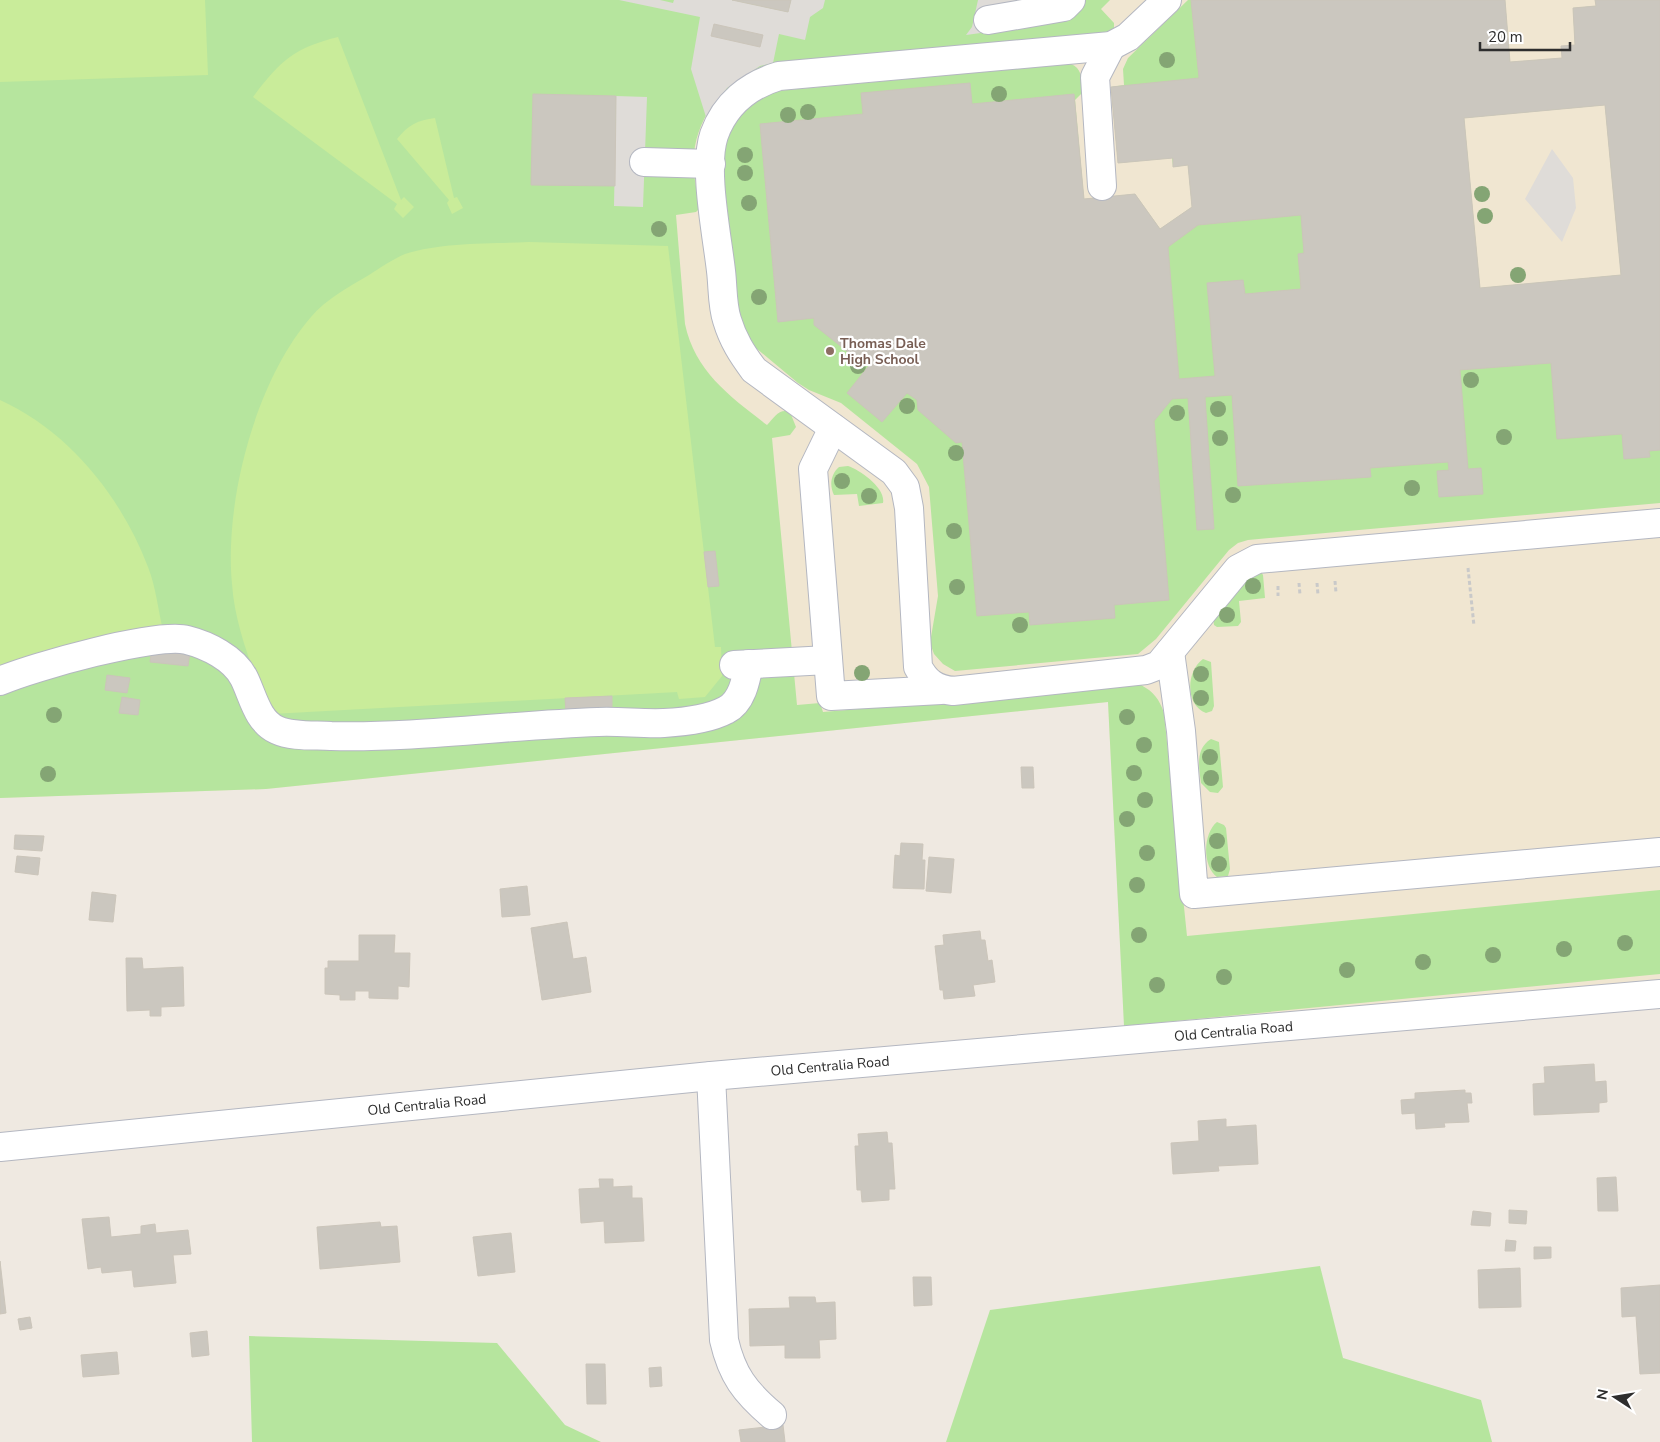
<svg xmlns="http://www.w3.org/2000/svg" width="1660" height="1442" font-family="'Nunito Sans',sans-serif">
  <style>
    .education { fill: #f0e6d1 }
    .green { fill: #b6e59e; fill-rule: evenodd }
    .pitch { fill: #c9ec9a }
    .plaza { fill: #dfdcd8 }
    .building { fill: #cbc7bf; stroke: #cbc5ba; fill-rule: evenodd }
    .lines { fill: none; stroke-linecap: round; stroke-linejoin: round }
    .minor-casing { stroke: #b4b7c1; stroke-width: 30 }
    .path { stroke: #c9c9c9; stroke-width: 3; stroke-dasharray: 4 2.5; stroke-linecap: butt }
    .minor { stroke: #fff; stroke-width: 28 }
    .tree { fill: #84a574 }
    .education-dot { fill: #8d6e63; stroke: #fff; stroke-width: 2 }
    .labels { text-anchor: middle; stroke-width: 4.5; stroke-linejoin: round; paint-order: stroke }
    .education-label { font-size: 14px; font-weight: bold; fill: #785e54; stroke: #fff; text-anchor: start }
    .street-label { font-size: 14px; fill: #2e2e2e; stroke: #fff }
  </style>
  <rect width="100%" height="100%" fill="#efe9e1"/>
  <path class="education" d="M0,0H1660V993L1125,1039L1108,702L266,789L0,798Z"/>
  <path class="green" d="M0,0H1110L1101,9L1114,23V28L1108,34L773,63C732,74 698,111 694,154C692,172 697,191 700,208L696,212L676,215L685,324C695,372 731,397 767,425C774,418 779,408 790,412L796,427L790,435L772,438L797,705L820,703L823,712L1141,685C1154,692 1159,699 1164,713L1187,936L1660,890V974L1124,1026L1108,702L266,789L0,798Z
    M1188,0H1505L1510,62L1562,58L1575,45L1573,8L1596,6L1595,0H1660V503L1248,540L1238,543L1229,550L1156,639L1138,654L955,671L943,664L934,654L930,643L938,596L929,487L917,464L841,403L809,390L798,383L750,343L739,320C735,288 732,256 729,224C723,167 711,118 776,91L1071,64C1083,69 1082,81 1082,93L1075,100L1084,199L1135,194L1160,229L1192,207L1188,165L1173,167L1172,158L1118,163L1111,87L1124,85L1123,69L1128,58ZM1605,105L1621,275L1480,288L1464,118Z
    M848,466C860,470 886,488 883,503L859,506L857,494L834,495C829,485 831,474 839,467Z
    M1261,572L1263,575L1265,598L1239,601L1241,622L1238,626L1217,627L1214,625L1213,617L1248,573Z
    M1203,659L1211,662L1214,706L1212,711L1206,713C1185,705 1186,671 1203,659Z
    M1211,739L1219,742L1223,787L1218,793L1210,792L1201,783C1199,767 1195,749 1211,739Z
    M1217,822L1224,825L1226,828L1230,869L1228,876L1217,877C1202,866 1203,833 1217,822Z
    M1320,1266L1343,1358L1481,1400L1492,1442H946L990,1310Z
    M249,1336L497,1343L565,1425L601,1442H252Z"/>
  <path class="pitch" d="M0,0H205L208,75L0,82Z
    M338,37L401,200L404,197L414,207L403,218L394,209L397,204L253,97C280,61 294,48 338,37Z
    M435,118L454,198L457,197L463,208L452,214L447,203L449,200L397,139C408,125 418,120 435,118Z
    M529,242L668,246L715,647H721L722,676L705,697L679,699L677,692L271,714C254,673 235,628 232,584C224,501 256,380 311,317C326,299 349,287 369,275C380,268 393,259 405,254C442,242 491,244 529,242Z
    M0,400C69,431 122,498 148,567C156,587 158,610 163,630L0,669Z"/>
  <path class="plaza" d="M619,0H660L673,3L674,0H732L788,12L791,0H825L823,8L810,17L805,40L779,34L773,63L760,66L727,88L706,117L691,69L700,17Z
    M978,0H1032L988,32L966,35L972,27Z
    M616,96L647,97L643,207L614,206Z
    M1552,149L1573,178L1576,208L1562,242L1525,199Z"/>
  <path class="building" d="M732,0H791L788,12Z
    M1191,0H1505L1510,62L1562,58L1561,46L1575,45L1573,8L1596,6L1595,0H1660V450L1649,451L1650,457L1624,459L1622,434L1557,439L1551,363L1460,370L1468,469L1481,468L1483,494L1439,497L1437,471L1449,470L1448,462L1370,468L1371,477L1238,486L1232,395L1205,397L1214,529L1197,530L1188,398L1172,399L1154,421L1169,600L1114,605L1115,618L1030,625L1029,612L977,616L962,442L956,443L918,410L917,400L907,393L882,422L847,393L871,363L862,355L853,356L814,325V318L778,322L760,124L863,114L861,93L970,83L972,104L1074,94L1084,199L1135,194L1160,229L1192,207L1188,165L1173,167V158L1118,163L1111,87L1199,78ZM1605,105L1621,275L1480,288L1464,118ZM1301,215L1304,253L1298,254L1301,289L1245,294L1243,280L1207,283L1215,376L1179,379L1168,247L1198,225Z
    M714,24L763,35L760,47L711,36Z
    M533,94L616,96L615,186L531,185Z
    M715,551L719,586L708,587L704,552Z
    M152,648L190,652L188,666L150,662Z
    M107,675L130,678L127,693L105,690Z
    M612,696V711L566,713L565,698Z
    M122,697L140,700L138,715L119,713Z
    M1021,767H1033L1034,788H1022Z
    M15,835L44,836L42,851L14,849Z
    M901,843L923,844L922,860H925L924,889L893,888L895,855L900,856Z
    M17,856L40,858L38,875L15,872Z
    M929,857L954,859L951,893L926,891Z
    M527,886L530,915L502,917L500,889Z
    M92,892L116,895L113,922L89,920Z
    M567,922L573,959L586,957L591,992L542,1000L531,928Z
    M980,931L981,940H985L988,961L992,960L995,982L973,985L975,996L944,999L943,990H940L935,946L944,945L943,935Z
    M359,935H395L394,953H410L409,987L398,986V999L369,998V991H355V1000H340V995L325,994V968H328V961H359Z
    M126,958H142L143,969L183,967L184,1006L161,1007V1016H150V1010L127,1011Z
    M1594,1064L1595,1082L1606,1081L1607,1102L1599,1103V1112L1534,1115L1533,1084L1545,1083L1544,1067Z
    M1465,1090V1093H1471L1472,1103H1467L1469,1122L1444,1123L1445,1127L1416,1129L1415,1113L1402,1114L1401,1100L1415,1099V1093Z
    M1226,1119V1127L1256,1125L1258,1164L1218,1166L1219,1171L1173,1174L1171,1143L1199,1141L1198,1121Z
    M887,1132L888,1143H892L895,1189H889V1200L862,1202L861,1190H857L855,1146H859L858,1134Z
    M1616,1177L1618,1211H1598L1597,1178Z
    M599,1179H613V1187L632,1186V1198H642L644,1241L605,1243L604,1221L581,1223L579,1189L600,1188Z
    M1509,1210L1527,1211L1526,1224L1509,1223Z
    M1473,1211L1491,1213L1490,1226L1471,1225Z
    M109,1217L111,1237L141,1234V1226L155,1224L156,1233L188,1230L191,1254L173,1255L176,1283L134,1287L132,1270L102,1273L101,1267L88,1269L82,1219Z
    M380,1222L381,1227L397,1226L400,1262L320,1269L317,1227Z
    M511,1233L515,1272L478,1276L473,1237Z
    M1506,1240L1516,1241L1515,1251H1505Z
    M1534,1247H1551V1258L1534,1259Z
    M0,1261L6,1313L0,1314Z
    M1520,1268L1521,1307L1479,1308L1478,1270Z
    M913,1277H931L932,1305L914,1306Z
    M1660,1285V1373L1640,1374L1636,1316L1622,1317L1621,1288Z
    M789,1297H815L816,1303L835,1302L836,1339L819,1340L820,1358H785V1345L750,1346L749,1309L790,1308Z
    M30,1317L32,1328L20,1330L18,1319Z
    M207,1331L209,1355L192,1357L190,1333Z
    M117,1352L119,1374L83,1377L81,1355Z
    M586,1364H605L606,1404H587Z
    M661,1367L662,1386L650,1387L649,1368Z
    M783,1425L785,1442H741L739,1430Z"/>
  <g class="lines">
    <defs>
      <g id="minor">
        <path d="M1167,0L1128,37L1111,46L779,76C749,85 725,104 714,135C703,168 717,235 721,271C723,287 722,305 727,320C733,340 742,354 754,370L894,472L905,487L909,508L918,667C926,682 935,689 953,691L1146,670L1159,665L1238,569L1257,559L1660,523"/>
        <path d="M988,20L1064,7L1071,0"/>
        <path d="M644,162L711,164"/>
        <path d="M1102,186L1095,77L1111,46"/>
        <path d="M833,428L813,469L831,696L941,690"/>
        <path d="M1170,652L1181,731L1194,894L1660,852"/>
        <path d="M734,665L828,660"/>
        <path d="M0,681C32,667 157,632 187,640C207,645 234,658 244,678C253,696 257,721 277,730C292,737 314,735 331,736C419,738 509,725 598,722C620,721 642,724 664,723C683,722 709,719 726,710C742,702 746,680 749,664"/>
        <path d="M711,1076L724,1340C732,1375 745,1392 772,1415"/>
        <path id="s1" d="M0,1147L711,1076L1660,994"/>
      </g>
    </defs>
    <use href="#minor" class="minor-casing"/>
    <path class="path" d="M1468,568L1474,626
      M1335,581L1336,593
      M1299,583L1300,595
      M1317,583L1318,595
      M1278,586V596"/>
    <use href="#minor" class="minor"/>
  </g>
  <g class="tree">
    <circle cx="1167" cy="60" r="8"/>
    <circle cx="999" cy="94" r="8"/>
    <circle cx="808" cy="112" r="8"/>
    <circle cx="788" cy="115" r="8"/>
    <circle cx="745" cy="155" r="8"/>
    <circle cx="745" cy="173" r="8"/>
    <circle cx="1482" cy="194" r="8"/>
    <circle cx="749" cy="203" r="8"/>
    <circle cx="1485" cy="216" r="8"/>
    <circle cx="659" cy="229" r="8"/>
    <circle cx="1518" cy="275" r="8"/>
    <circle cx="759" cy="297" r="8"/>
    <circle cx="858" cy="366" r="8"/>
    <circle cx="1471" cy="380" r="8"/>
    <circle cx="907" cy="406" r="8"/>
    <circle cx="1218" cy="409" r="8"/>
    <circle cx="1177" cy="413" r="8"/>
    <circle cx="1504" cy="437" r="8"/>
    <circle cx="1220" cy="438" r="8"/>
    <circle cx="956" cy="453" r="8"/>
    <circle cx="842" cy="481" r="8"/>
    <circle cx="1412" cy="488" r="8"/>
    <circle cx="1233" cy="495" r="8"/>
    <circle cx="869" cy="496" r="8"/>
    <circle cx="954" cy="531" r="8"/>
    <circle cx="1253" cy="586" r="8"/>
    <circle cx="957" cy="587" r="8"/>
    <circle cx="1227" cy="615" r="8"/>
    <circle cx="1020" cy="625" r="8"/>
    <circle cx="862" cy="673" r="8"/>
    <circle cx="1201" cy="674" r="8"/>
    <circle cx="1201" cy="698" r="8"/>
    <circle cx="54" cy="715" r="8"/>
    <circle cx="1127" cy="717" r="8"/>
    <circle cx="1144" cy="745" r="8"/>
    <circle cx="1210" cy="757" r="8"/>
    <circle cx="1134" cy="773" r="8"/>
    <circle cx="48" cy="774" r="8"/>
    <circle cx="1211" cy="778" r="8"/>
    <circle cx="1145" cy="800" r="8"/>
    <circle cx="1127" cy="819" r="8"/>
    <circle cx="1217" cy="841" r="8"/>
    <circle cx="1147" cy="853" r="8"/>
    <circle cx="1219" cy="864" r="8"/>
    <circle cx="1137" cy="885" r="8"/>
    <circle cx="1139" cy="935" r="8"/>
    <circle cx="1625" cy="943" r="8"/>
    <circle cx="1564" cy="949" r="8"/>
    <circle cx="1493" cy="955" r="8"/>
    <circle cx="1423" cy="962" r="8"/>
    <circle cx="1347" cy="970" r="8"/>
    <circle cx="1224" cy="977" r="8"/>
    <circle cx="1157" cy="985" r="8"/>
  </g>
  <circle class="education-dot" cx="830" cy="351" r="5"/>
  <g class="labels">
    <g class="education-label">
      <text x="840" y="348">Thomas Dale<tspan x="840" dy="16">High School</tspan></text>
    </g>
    <g class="street-label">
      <text dy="5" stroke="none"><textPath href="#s1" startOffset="1239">Old Centralia Road</textPath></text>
      <text dy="5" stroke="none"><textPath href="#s1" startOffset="834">Old Centralia Road</textPath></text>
      <text dy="5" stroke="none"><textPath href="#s1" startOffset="429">Old Centralia Road</textPath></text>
    </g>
  </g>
  <g transform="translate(1615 1397) rotate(282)" stroke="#ffffff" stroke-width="4" paint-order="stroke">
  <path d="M0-4L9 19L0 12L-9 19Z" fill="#2e2e2e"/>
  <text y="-8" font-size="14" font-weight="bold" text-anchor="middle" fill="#2e2e2e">N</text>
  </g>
  <path d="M1480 42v8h90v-8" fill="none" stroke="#2e2e2e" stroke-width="2.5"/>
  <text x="1488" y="42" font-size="15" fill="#2e2e2e" stroke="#ffffff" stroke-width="4" paint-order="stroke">20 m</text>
</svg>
